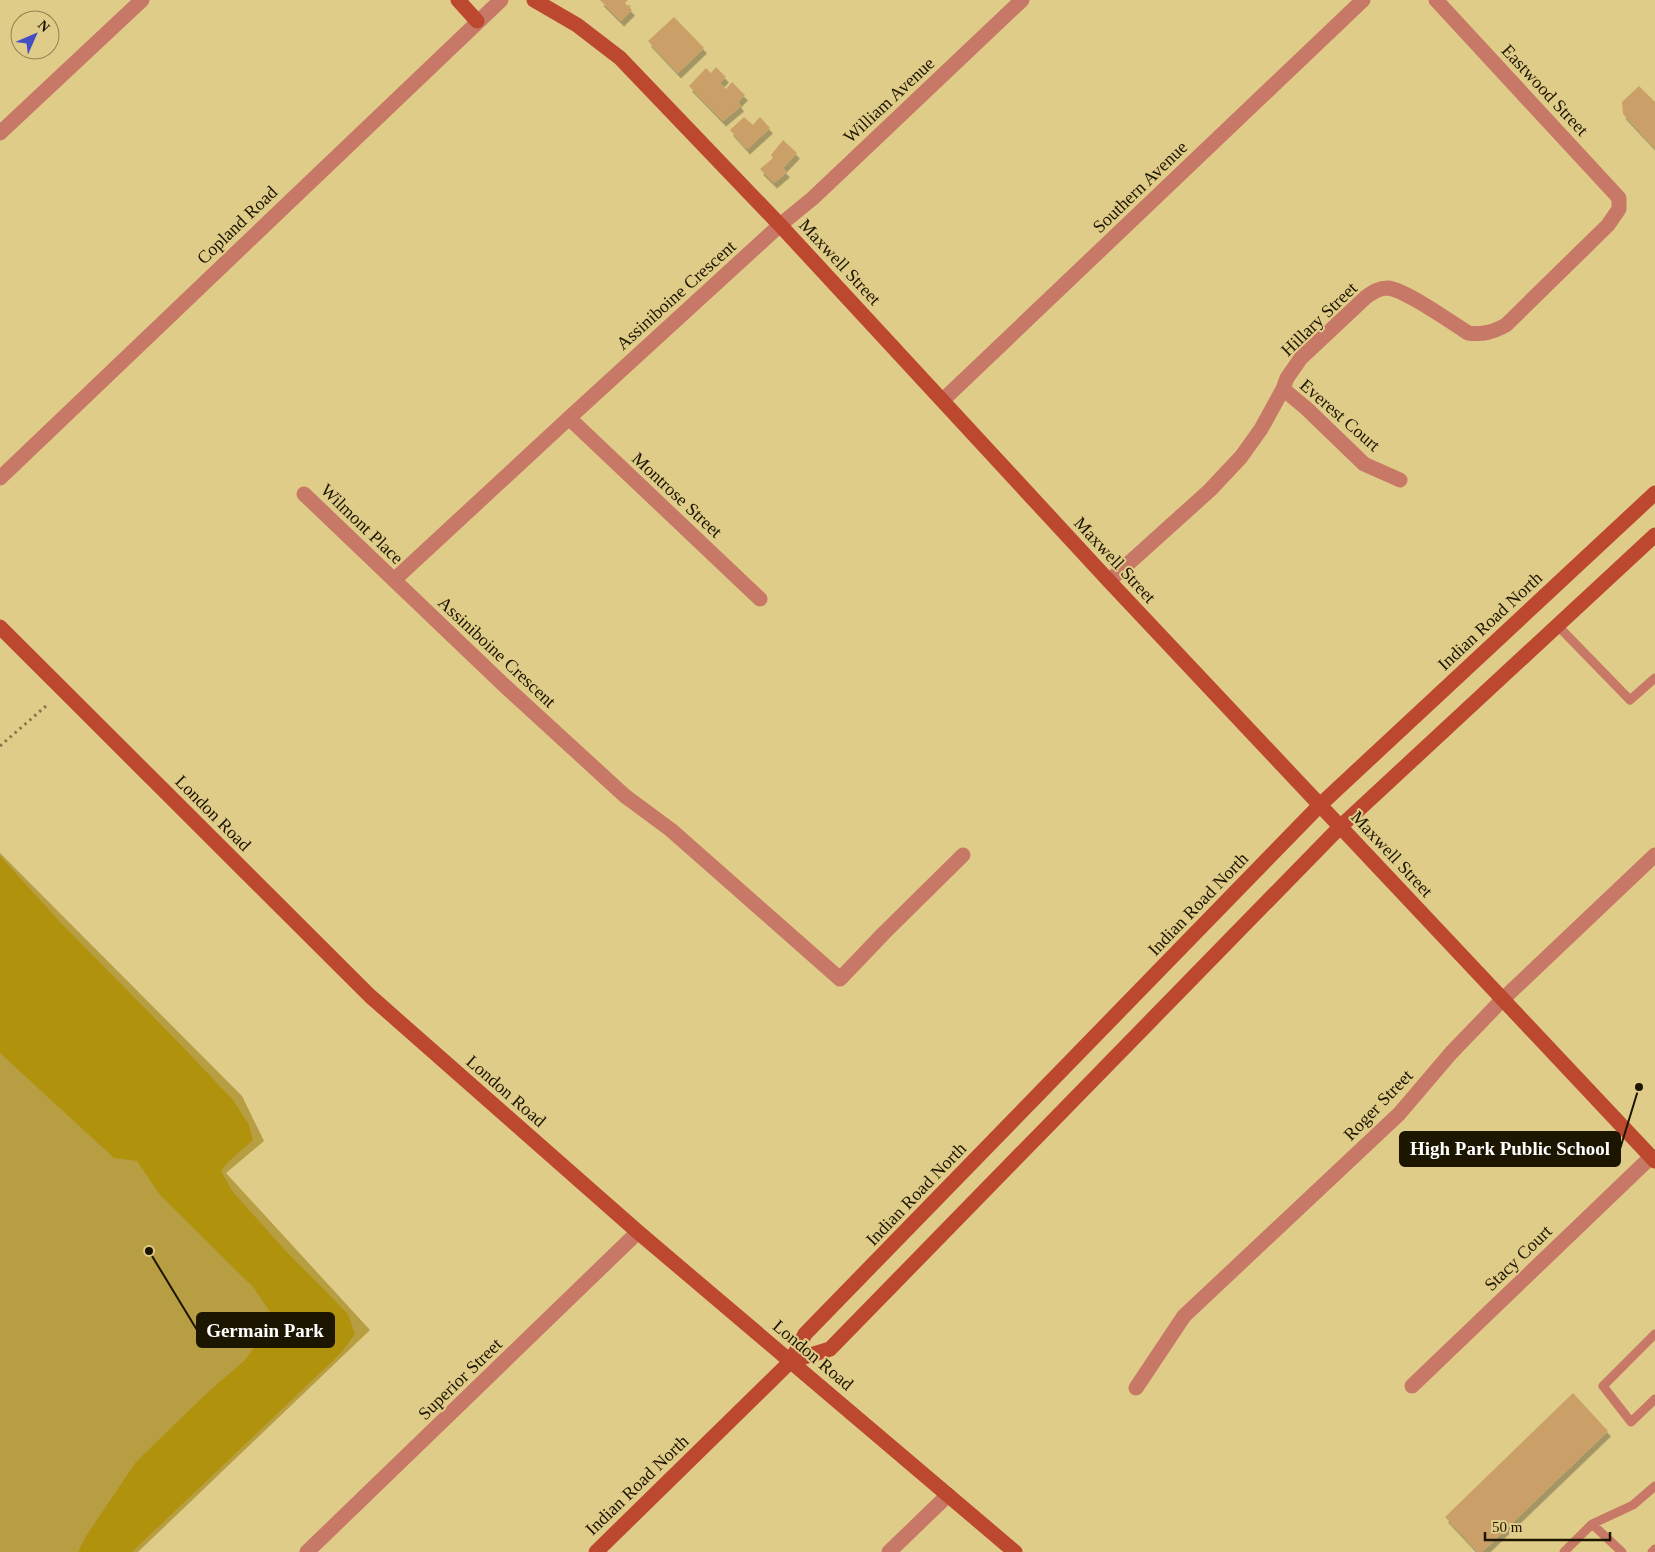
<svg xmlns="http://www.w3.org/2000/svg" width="1655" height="1552" font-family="'Times New Roman',serif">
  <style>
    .green { fill: #b79e42 }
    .forest { fill: #b1920d }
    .building { fill: #caa068; filter: url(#shadow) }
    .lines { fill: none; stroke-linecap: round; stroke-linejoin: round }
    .path { stroke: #857749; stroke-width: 3; stroke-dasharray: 2.5 4; stroke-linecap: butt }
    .lane { stroke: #c77867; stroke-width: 9 }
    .street { stroke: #c77867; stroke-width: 15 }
    .secondary { stroke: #bc4830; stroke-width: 15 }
    .labels { text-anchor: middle; stroke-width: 4; stroke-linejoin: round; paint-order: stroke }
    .street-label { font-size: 18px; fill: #1c1500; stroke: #e0cc89 }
    .leader { fill: none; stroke: #1c1500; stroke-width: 2 }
    .callout-dot { fill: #1c1500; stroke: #e0cc89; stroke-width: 2 }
    .callout { fill: #1c1500; stroke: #1c1500; stroke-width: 2 }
    .callout-label { font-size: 19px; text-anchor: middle; font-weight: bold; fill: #fff }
  </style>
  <defs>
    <filter id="shadow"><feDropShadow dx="3" dy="5.5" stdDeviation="0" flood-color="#0004"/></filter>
  </defs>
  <rect width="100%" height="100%" fill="#e0cc89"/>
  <path class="green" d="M0,853L242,1096L264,1141L226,1173L370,1330L138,1552H0Z"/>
  <path class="forest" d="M0,856L61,923L182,1046L233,1100L249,1125L253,1140L227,1163L221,1171L233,1192L283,1248L348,1314L355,1334L341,1353L132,1552H78L86,1536L136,1462L206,1394L245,1360L261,1337L271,1313L253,1287L160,1195L137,1161L114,1158L0,1053Z"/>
  <path class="building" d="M600,0H628L625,3L632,10L621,21Z
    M674,17L704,48L678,73L648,41Z
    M716,67L726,77L720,83L726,89L732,82L745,95L738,102L741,106L723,121L689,86L706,68L711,73Z
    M1639,86L1655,102V148L1623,114L1622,102Z
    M744,117L753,125L760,117L770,128L747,149L730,130Z
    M783,140L797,153L783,168L787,172L774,183L760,169L773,158L771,155Z
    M1573,1393L1608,1431L1482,1552H1478L1445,1517Z"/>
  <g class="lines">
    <path class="path" d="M0,746L46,706"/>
    <path class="lane" d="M1557,625L1630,700L1655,678
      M1655,1334L1603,1386L1631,1422L1655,1399
      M1592,1524L1622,1552
      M1564,1552L1592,1524L1633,1505L1655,1486
      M1652,1552L1655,1549"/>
    <path class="street" d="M0,133L142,0
      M1283,389L1306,408L1364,464L1400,480
      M943,400L1363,0
      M569,418L760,599
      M0,478L501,0
      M304,494L506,687L625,796L671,830L840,979L884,933L963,855
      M394,580L569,418L780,225L813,198L1022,0
      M1109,581L1210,490L1241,457L1261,429L1283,389L1287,378L1301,358L1366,297C1373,292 1379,288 1388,288C1406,290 1451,322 1468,333C1483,335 1493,332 1506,325L1608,225L1619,209V198L1436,0
      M1412,1386L1651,1157
      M1136,1388L1184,1316L1399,1114L1451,1053L1503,999L1655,855
      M307,1552L638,1232
      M889,1552L948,1495"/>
    <path class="secondary" d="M458,0L477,21
      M534,0L577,25L620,58L780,225L1109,581L1655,1161
      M0,627L370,996L638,1232L1015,1552
      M791,1361L830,1349L1340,827L1655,535
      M596,1552L791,1361L805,1334L1320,805L1655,493"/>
  </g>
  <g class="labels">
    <g class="street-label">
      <text transform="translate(1545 90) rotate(47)" y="6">Eastwood Street</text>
      <text transform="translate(889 100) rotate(-43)" y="6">William Avenue</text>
      <text transform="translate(1140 187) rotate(-44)" y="6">Southern Avenue</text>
      <text transform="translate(237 225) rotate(-44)" y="6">Copland Road</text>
      <text transform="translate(840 262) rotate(47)" y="6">Maxwell Street</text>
      <text transform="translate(676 295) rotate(-42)" y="6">Assiniboine Crescent</text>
      <text transform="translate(1319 319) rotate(-44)" y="6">Hillary Street</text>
      <text transform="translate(1340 415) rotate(41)" y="6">Everest Court</text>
      <text transform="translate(677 495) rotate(43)" y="6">Montrose Street</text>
      <text transform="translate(362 524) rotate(44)" y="6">Wilmont Place</text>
      <text transform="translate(1115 560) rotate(47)" y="6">Maxwell Street</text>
      <text transform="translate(1490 621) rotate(-43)" y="6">Indian Road North</text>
      <text transform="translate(497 652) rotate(43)" y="6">Assiniboine Crescent</text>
      <text transform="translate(213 813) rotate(45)" y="6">London Road</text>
      <text transform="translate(1392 854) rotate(47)" y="6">Maxwell Street</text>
      <text transform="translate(1198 904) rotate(-46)" y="6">Indian Road North</text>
      <text transform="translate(506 1091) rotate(41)" y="6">London Road</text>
      <text transform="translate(1378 1105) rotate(-46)" y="6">Roger Street</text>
      <text transform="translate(916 1194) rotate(-46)" y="6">Indian Road North</text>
      <text transform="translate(1518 1258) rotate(-44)" y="6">Stacy Court</text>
      <text transform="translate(813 1355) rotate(40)" y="6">London Road</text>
      <text transform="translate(460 1379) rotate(-44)" y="6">Superior Street</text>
      <text transform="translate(637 1485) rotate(-44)" y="6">Indian Road North</text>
    </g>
  </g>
  <path class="leader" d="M1639 1087L1620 1149M149 1251L197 1330"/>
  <g class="callout-dot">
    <circle cx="1639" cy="1087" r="5"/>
    <circle cx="149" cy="1251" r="5"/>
  </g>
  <g class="callout">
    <rect x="1400" y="1132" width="220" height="34" rx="5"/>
    <rect x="197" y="1313" width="137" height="34" rx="5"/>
  </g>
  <g class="callout-label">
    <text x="1510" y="1155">High Park Public School</text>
    <text x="265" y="1337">Germain Park</text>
  </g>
  <g transform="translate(35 35) rotate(45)"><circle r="24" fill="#e0cc89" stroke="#928352"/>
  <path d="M0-4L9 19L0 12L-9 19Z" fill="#434ec3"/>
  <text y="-8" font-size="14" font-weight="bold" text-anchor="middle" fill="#1c1500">N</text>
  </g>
  <path d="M1485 1532v8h125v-8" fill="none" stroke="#1c1500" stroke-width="2.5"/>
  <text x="1492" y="1532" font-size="15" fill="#1c1500" stroke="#e0cc89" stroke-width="4" paint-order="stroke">50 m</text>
</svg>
